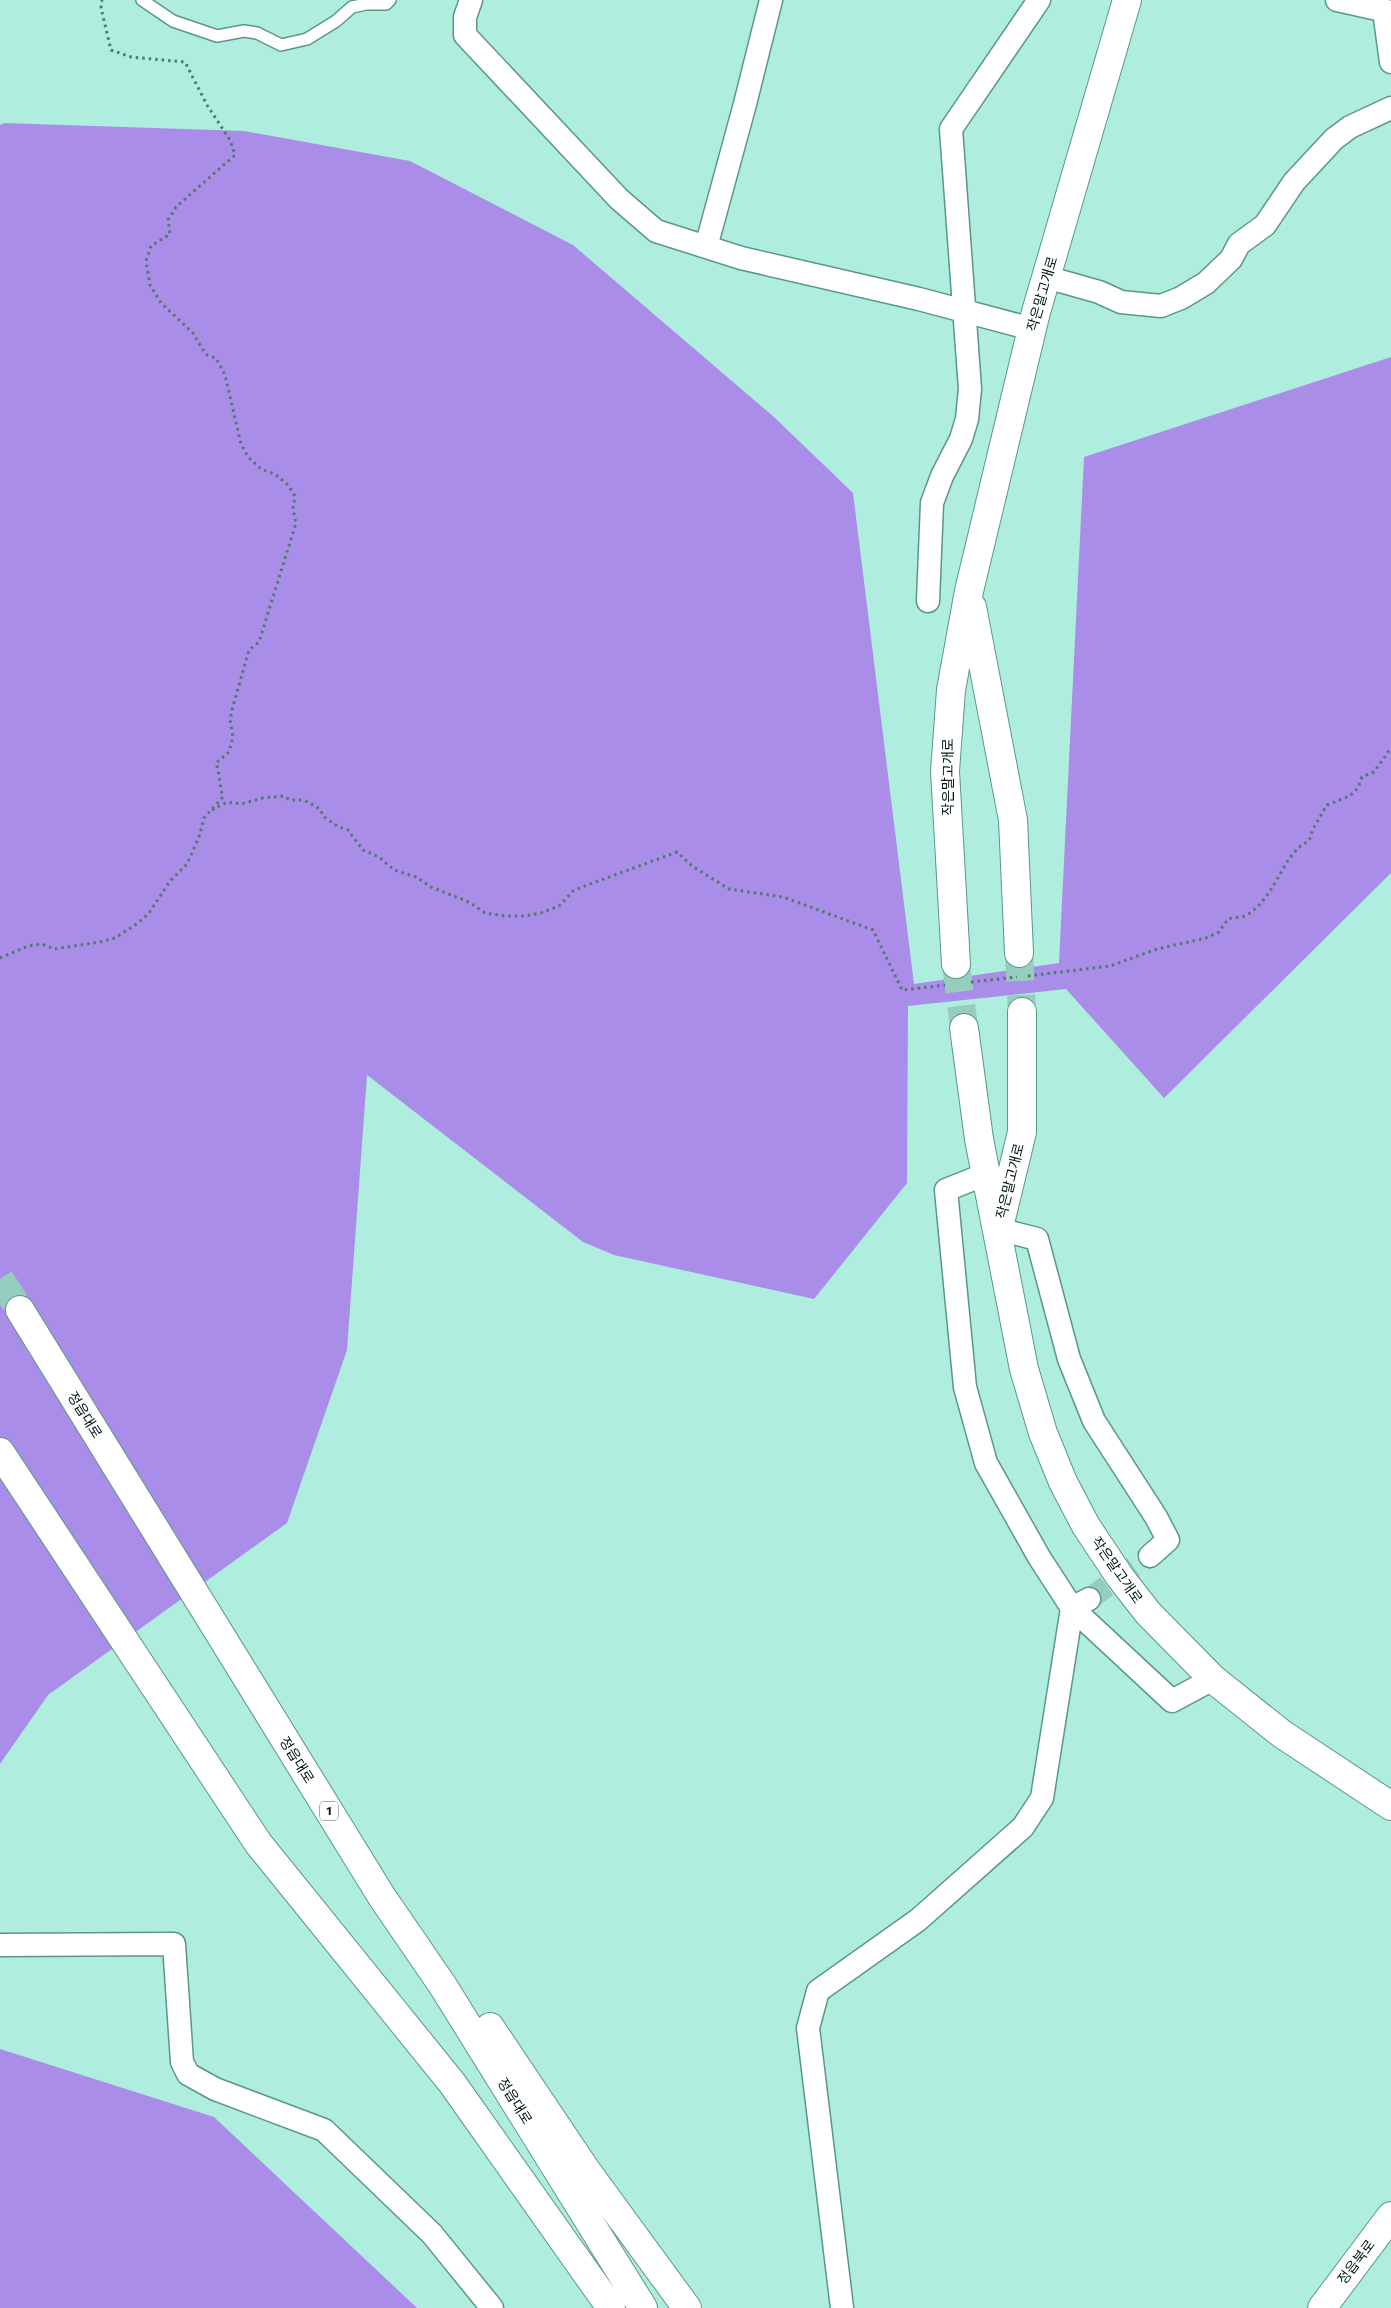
<svg xmlns="http://www.w3.org/2000/svg" width="1391" height="2308" font-family="Commissioner,'Noto Sans KR',sans-serif">
  <style>
    .forest { fill: #aa8de9 }
    .lines { fill: none; stroke-linecap: round; stroke-linejoin: round }
    .minor-tunnel { stroke: #95cdbf; stroke-width: 22; stroke-dasharray: 22 11; stroke-linecap: butt }
    .tertiary-tunnel { stroke: #95cdbf; stroke-width: 28; stroke-dasharray: 28 14; stroke-linecap: butt }
    .primary-tunnel { stroke: #95cdbf; stroke-width: 28; stroke-dasharray: 28 14; stroke-linecap: butt }
    .service-casing { stroke: #5b9789; stroke-width: 14 }
    .minor-casing { stroke: #5b9789; stroke-width: 25 }
    .tertiary-casing { stroke: #5b9789; stroke-width: 30 }
    .secondary-casing { stroke: #5b9789; stroke-width: 30 }
    .primary-casing { stroke: #5b9789; stroke-width: 30 }
    .path { stroke: #50786e; stroke-width: 3; stroke-dasharray: 2.5 4; stroke-linecap: butt }
    .service { stroke: #fff; stroke-width: 11 }
    .minor { stroke: #fff; stroke-width: 22 }
    .tertiary { stroke: #fff; stroke-width: 28 }
    .secondary { stroke: #fff; stroke-width: 28 }
    .primary { stroke: #fff; stroke-width: 28 }
    .labels { text-anchor: middle; stroke-width: 4; stroke-linejoin: round; paint-order: stroke }
    .shield { fill: #fff; stroke: #4c5c58; stroke-width: 1 }
    .shield-label { font-size: 12px; font-weight: bold; fill: #001611 }
    .street-label { font-size: 14px; fill: #001611; stroke: #fff }
  </style>
  <rect width="100%" height="100%" fill="#afedde"/>
  <path class="forest" d="M4,123L244,131L410,161L573,245L775,418L853,493L914,984L1059,963L1084,457L1391,357V873L1164,1098L1066,989L908,1006L907,1183L814,1299L614,1255L583,1242L367,1075L347,1350L287,1523L48,1695L0,1764V125Z
    M0,2049L214,2117L417,2308H0Z"/>
  <g class="lines">
    <path class="minor-tunnel" d="M1089,1599L1150,1556"/>
    <path class="tertiary-tunnel" d="M1019,953L1022,1012
      M956,964L964,1028"/>
    <path class="primary-tunnel" d="M0,1279L20,1310"/>
    <defs>
      <path id="service" d="M142,0L173,21L217,36L244,31L257,33L281,45L307,39L336,21L352,7L366,4H386L390,0"/>
      <path id="minor" d="M471,0L465,17V35L619,199L656,231L741,258L919,299L1032,329
        M1337,0L1391,12
        M1384,11L1391,62
        M706,247L745,104L771,0
        M1046,277L1099,292L1121,302L1161,306L1181,298L1206,283L1231,259L1239,244L1265,225L1294,182L1334,139L1350,127L1391,108
        M928,601L932,503L942,476L961,439L967,419L970,389L951,129L1039,0
        M986,1174L946,1190L965,1387L986,1463L1039,1557L1072,1608L1172,1701L1213,1679
        M998,1229L1037,1239L1069,1359L1094,1421L1156,1517L1168,1540L1150,1556
        M0,1945L174,1944L182,2062L188,2074L215,2089L324,2130L432,2234L492,2308
        M842,2308L808,2028L818,1991L918,1920L1023,1827L1042,1798L1072,1608L1089,1599"/>
      <path id="tertiary" d="M972,607L1013,820L1019,953
        M956,964L945,771L951,690L969,591L1036,312L1127,0
        M964,1028L979,1139L1024,1369L1043,1433L1063,1482L1086,1526L1120,1577L1148,1613L1213,1679L1282,1734L1391,1806
        M1000,1223L1022,1132V1012"/>
      <path id="secondary" d="M1322,2308L1391,2216"/>
      <path id="primary" d="M20,1310L382,1897L443,1986L643,2308
        M0,1452L258,1843L452,2083L611,2308
        M490,2027L586,2170L687,2308"/>
    </defs>
    <use href="#service" class="service-casing"/>
    <use href="#minor" class="minor-casing"/>
    <use href="#tertiary" class="tertiary-casing"/>
    <use href="#secondary" class="secondary-casing"/>
    <use href="#primary" class="primary-casing"/>
    <path class="path" d="M212,810L227,802L241,804L263,798L283,796L291,800H304L320,809L323,816L337,826L348,830L363,850L379,857L394,870L416,877L431,887L469,902L485,913L506,916H524L541,913L559,906L574,890L677,852L692,866L729,889L783,897L873,930L902,990L945,985
      M0,958L28,946L42,944L54,949L100,942L115,938L138,923L149,913L170,881L187,864L199,837L204,818L223,797C219,785 220,774 216,763L229,752L233,737L230,720L233,706L249,650L259,642L296,523L293,509L295,496L288,485L275,474L261,469L248,457L241,444L225,375L216,358L207,355L203,350L193,333L161,303L150,285L146,261L151,246L170,234L168,220L176,207L235,155L230,140L207,105L185,62L131,57L111,50L101,8L102,0
      M1028,976L1110,966L1157,949L1206,938L1219,932L1228,919C1234,917 1242,918 1247,915C1278,895 1282,853 1309,841L1313,829L1327,805L1350,796L1358,788L1362,777L1374,772L1391,748
      M971,982L1017,977"/>
    <use href="#service" class="service"/>
    <use href="#minor" class="minor"/>
    <use href="#tertiary" class="tertiary"/>
    <use href="#secondary" class="secondary"/>
    <use href="#primary" class="primary"/>
  </g>
  <g class="labels">
    <rect class="shield" x="320" y="1801.5" width="18" height="19" rx="4"/>
    <g class="shield-label">
      <text x="329" y="1815">1</text>
    </g>
    <g class="street-label">
      <text transform="translate(1042 294) rotate(-74)" y="5">작은말고개로</text>
      <text transform="translate(948 777) rotate(-90)" y="5">작은말고개로</text>
      <text transform="translate(1010 1181) rotate(-76)" y="5">작은말고개로</text>
      <text transform="translate(85 1415) rotate(58)" y="5">정읍대로</text>
      <text transform="translate(1117 1570) rotate(55)" y="5">작은말고개로</text>
      <text transform="translate(297 1760) rotate(58)" y="5">정읍대로</text>
      <text transform="translate(515 2101) rotate(58)" y="5">정읍대로</text>
      <text transform="translate(1356 2262) rotate(-53)" y="5">정읍북로</text>
    </g>
  </g>
</svg>
